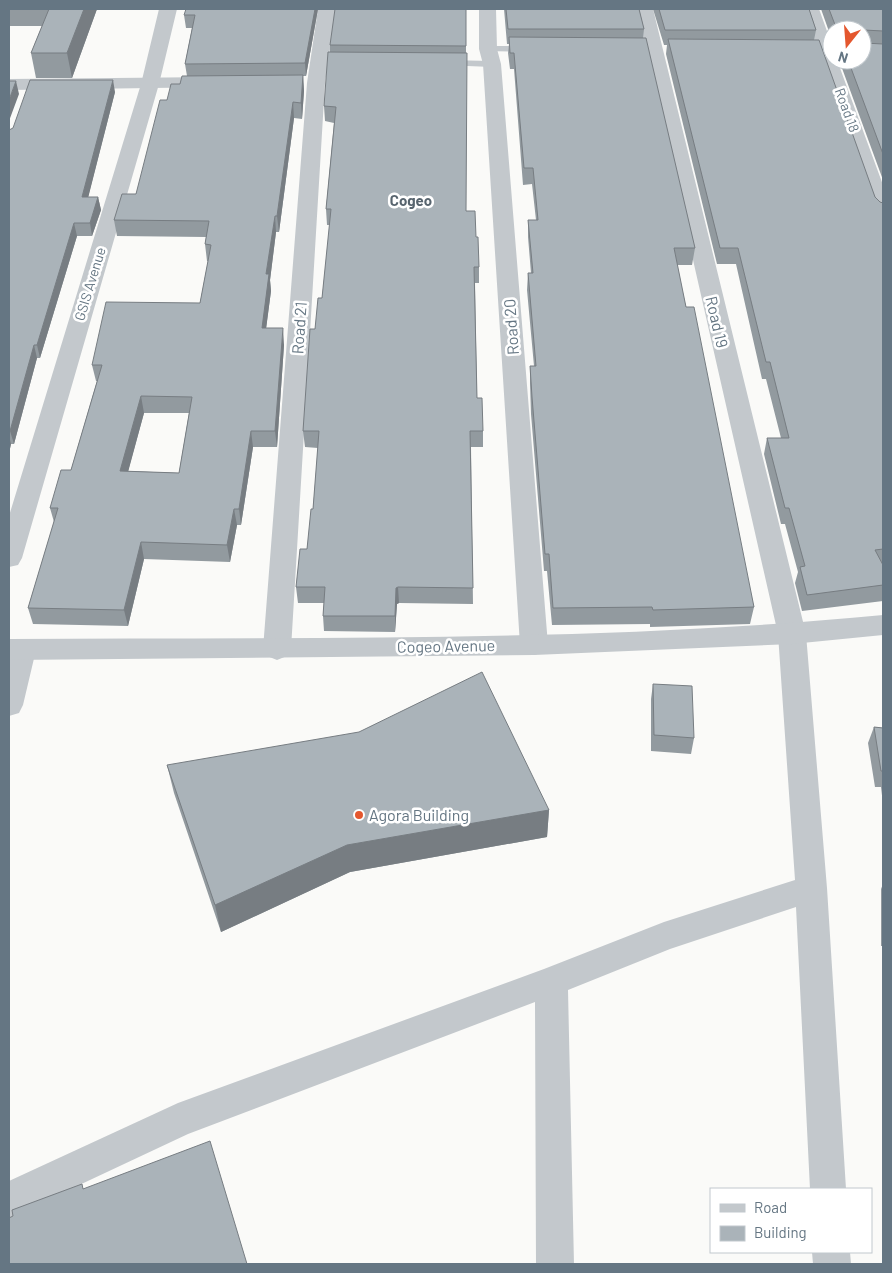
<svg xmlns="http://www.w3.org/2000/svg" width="892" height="1273" font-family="Barlow,sans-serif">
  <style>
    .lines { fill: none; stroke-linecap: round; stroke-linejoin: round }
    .service { fill: #c3c8cc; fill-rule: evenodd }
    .minor { fill: #c3c8cc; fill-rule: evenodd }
    .tertiary { fill: #c3c8cc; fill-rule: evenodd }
    .wall { fill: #929a9f; fill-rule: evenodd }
    .shaded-wall { fill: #777d82 }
    .building { fill: #aab3b9; stroke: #777d82; fill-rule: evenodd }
    .poi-dot { fill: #e4572e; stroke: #fff; stroke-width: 2 }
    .labels { text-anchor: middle; stroke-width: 5; stroke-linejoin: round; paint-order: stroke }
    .far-street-label { font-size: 14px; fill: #657683; stroke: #fff }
    .far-neighbourhood-label { font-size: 15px; font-weight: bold; fill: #57646e; stroke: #fff }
    .street-label { font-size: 16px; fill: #657683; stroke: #fff }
    .poi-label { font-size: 16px; fill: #657683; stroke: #fff; text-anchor: start }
  </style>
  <rect width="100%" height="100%" fill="#fafaf8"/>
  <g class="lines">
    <path class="service" d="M488,46H529L534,49L529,52L485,51V47Z
      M446,60L492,61L497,64L492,67L443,65L441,63Z"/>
    <path class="minor" d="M318,9H336L325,83L291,649L287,656L277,660L267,656L263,649L307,83Z
      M479,9H496L497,49L501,64L548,645L544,652L534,655L524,652L520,645L483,64L479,49Z
      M636,9H653L806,634L827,888L846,1189H810L796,907L670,949L568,990L574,1264H536L535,1002L188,1134L9,1218V1181L178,1103L544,969L664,922L795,880L778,634Z
      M802,9H819L832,45V60H837L883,185V218L876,216L873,212Z
      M217,77L224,79L226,83L224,87L9,90V79Z
      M22,639L32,643L36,650L23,705L19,713L9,716V649L12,643Z
      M812,1252H850L851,1264H813Z"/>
    <path class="tertiary" d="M159,9H177L159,84L22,558L18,565L9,567V516L141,84Z
      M883,615V635L792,644L534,655L9,660V639C300,637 593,643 883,615Z"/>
  </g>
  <path class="wall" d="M9,9H97L72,78H36L31,53L42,26H9Z
    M318,9L306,76H303L304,91L302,119L294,118L279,232H276L270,280L271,291L266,328L284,345L277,447H253L241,525H237L230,562L144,559L128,626L33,624L28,608L54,522L50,508L71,470L97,381H96L92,365L200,303L208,261H207L205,244L206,237L117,236L114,220L136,194L167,100L187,76L185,64L192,28H186L184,15ZM144,413H189L179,473L128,471Z
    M466,9V211L476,237L479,267V283H475L477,398L483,431V447H471L473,604L399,603L397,604L395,632L324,631L323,616L324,603H298L296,587L307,549L313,509L318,448L305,447L303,431L315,329L322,298L330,225H327L326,209L334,123L325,121L324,106L330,52V45Z
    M504,9H639L644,29L643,38L695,248L692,265H677L686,307L754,607L750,624L650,627V624L552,625L547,571H544L531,414L530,383V366H534L527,290L528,273H531L528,237V220H536L532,184L523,185L514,69H510L508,53L509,44H507Z
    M653,9H809L816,30L814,40L875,197L880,202L883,203V563H882L883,565V601L802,611L795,583L798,572L785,524H781L764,454L767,438H781L766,379H762L736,264H717L666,54L667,45H664Z
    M821,9H883V180L839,60H862V30H832V40Z
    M115,92L88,197H98L101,210L92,236H77L40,358H37L14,444H11L9,453V130Z
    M653,684L694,738L691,754L651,751V699Z
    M874,727L883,728V804L881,787H875L868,743Z
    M167,765L549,810L547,837L350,872L221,932L174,793Z
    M883,884V946H881V889Z"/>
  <path class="shaded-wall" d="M84,9H97L72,78L67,53Z
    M315,9H318L306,76L305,63Z
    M303,75L304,91L302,119L301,103Z
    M113,80L115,92L85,210L82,197Z
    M16,81L19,94L9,121V100Z
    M293,102L294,118L279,232L277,216Z
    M98,197L101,210L92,236L90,223Z
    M275,216L276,232L270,280L271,291L264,345L262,328L266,274Z
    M74,223L77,236L40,358L37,345Z
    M283,328L284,345L277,447L275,431Z
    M34,345L37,358L14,444L10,431Z
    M141,396L144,413L124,487L120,471Z
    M251,431L253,447L241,525L239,509Z
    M9,436L11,444L9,453Z
    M234,509L237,525L230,562L227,545Z
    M141,542L144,559L128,626L124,610Z
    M398,587L399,603L397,604L395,632V616L396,588Z
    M549,810L547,837L350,872L221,932L215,905L347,845Z"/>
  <path class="building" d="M49,9H84L67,53H31Z
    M186,9H315L305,63L185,64L195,15H184Z
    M335,9H466V46L330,45Z
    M506,9H639L644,29H508Z
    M659,9H809L816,30H665Z
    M829,9H883V31L864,30V43L883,44V154L848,60H862V30H837Z
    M509,37L646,38L695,248H674L686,307H694L754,607L653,610L652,607L553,608L549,554H545L532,397L530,366H536L528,273H533L528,220H538L533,168H524L514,53H510Z
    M668,39L819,40L875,197L880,202L883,203V549L875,550L883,565V585L807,595L800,567L805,566L789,508H785L767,438H789L770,362H766L738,248H720Z
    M328,52L467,53L466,211H475L476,237H478L479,267H474L477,398H482L483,431H470L473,588L398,587L396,588L395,616H323L325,587H296L300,549H307L311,509H313L319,431H303L310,329H315L318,298H322L331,209H326L336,107L324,106Z
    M303,75L301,103L293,102L277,216H275L266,274H269L262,328H283L275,431H251L239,509H234L227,545L141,542L124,610L28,608L58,508H50L61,470H71L102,365H92L106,302L200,303L211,245L205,244L209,221L114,220L122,194H136L160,100H167L171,84H180L182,76ZM141,396L192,397L179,473L120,471Z
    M30,80H113L82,197H98L90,223H74L37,345H34L10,431H9V130L13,128Z
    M9,81H16L9,100Z
    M482,672L549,810L347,845L215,905L167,765L359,732Z
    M653,684L692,686L694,738L654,735Z
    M874,727L883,728V771H881Z
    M210,1141L247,1264H9V1218L13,1216L12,1210L82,1184L83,1189Z"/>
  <circle class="poi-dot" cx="359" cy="815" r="5"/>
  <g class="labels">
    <g class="far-street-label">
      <text transform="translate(847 110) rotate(70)" y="5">Road 18</text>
      <text transform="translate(90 284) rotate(-73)" y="5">GSIS Avenue</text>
    </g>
    <g class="far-neighbourhood-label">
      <text x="411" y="206">Cogeo</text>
    </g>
    <g class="street-label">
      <text transform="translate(717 322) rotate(77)" y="6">Road 19</text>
      <text transform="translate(511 327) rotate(-94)" y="6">Road 20</text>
      <text transform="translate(299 328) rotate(-86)" y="6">Road 21</text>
      <text transform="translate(446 646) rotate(-1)" y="6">Cogeo Avenue</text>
    </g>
    <g class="poi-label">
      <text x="369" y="821">Agora Building</text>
    </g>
  </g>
  <rect width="892" height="1273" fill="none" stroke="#657683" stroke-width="20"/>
  <rect x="710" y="1188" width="162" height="65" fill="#ffffff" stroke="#c1c8cd"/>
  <rect x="720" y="1204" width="25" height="8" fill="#c3c8cc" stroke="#c1c8cd"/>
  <text x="754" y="1213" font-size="15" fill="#657683">Road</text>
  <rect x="720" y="1226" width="25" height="15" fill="#aab3b9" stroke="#c1c8cd"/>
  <text x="754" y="1238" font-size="15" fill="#657683">Building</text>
  <g transform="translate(847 45) rotate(197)"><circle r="24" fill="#ffffff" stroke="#c1c8cd"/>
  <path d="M0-4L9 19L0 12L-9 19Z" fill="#e4572e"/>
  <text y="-8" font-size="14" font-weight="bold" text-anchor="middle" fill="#657683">N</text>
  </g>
</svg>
